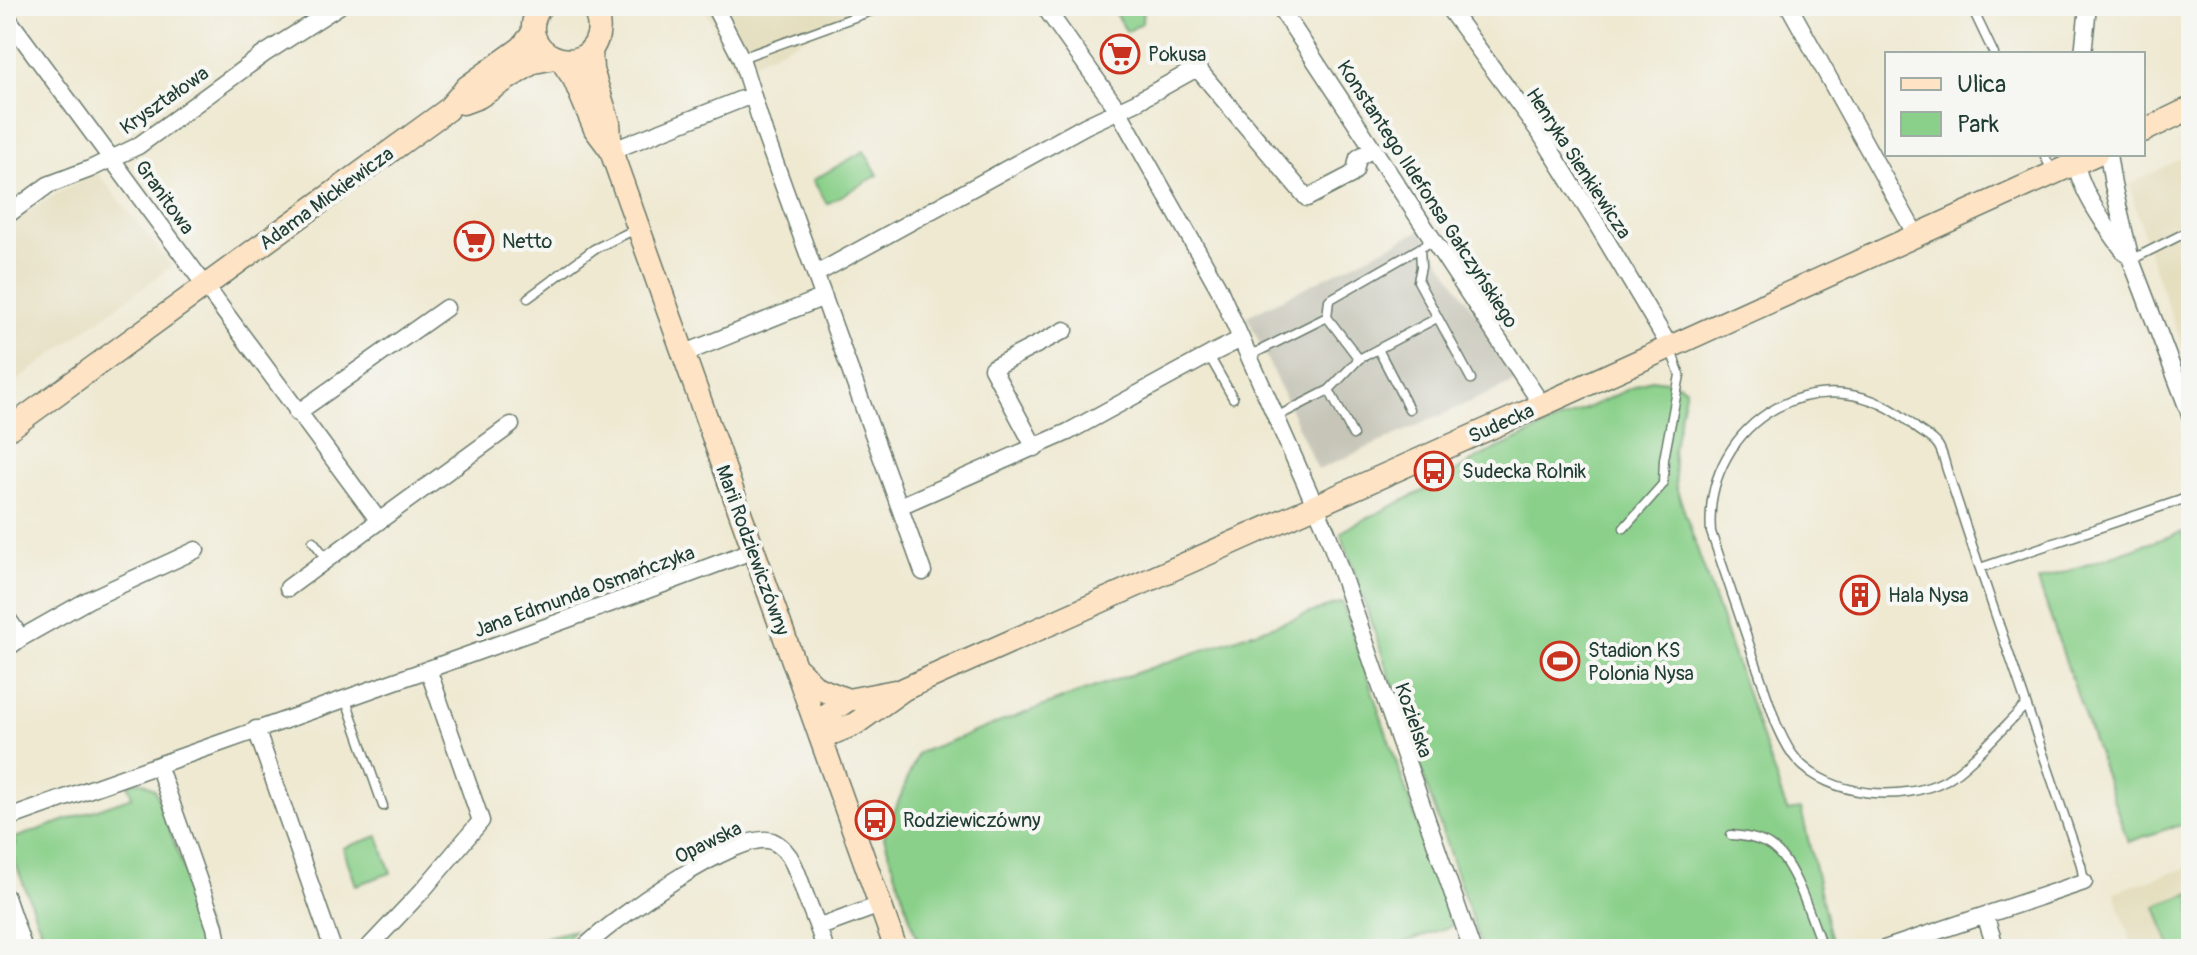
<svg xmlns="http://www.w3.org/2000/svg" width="2197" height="955" font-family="Pangolin,sans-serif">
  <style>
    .built { fill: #e3dcba }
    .industrial { fill: #c6c5b8 }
    .green { fill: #8ad08a; stroke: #54865f; stroke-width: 2 }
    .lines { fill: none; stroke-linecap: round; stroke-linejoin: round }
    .lane-casing { stroke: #68796b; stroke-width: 11 }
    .street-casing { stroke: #68796b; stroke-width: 19 }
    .secondary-casing { stroke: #68796b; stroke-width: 25 }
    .lane { stroke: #fff; stroke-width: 8 }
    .street { stroke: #fff; stroke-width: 16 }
    .secondary { stroke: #fee4c5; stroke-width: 22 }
    .labels { text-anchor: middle; stroke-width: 8; stroke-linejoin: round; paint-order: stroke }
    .poi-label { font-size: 20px; fill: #1f3d34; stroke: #f6f6f2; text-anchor: start }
    .street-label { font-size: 20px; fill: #1f3d34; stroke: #f6f6f2 }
  </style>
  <rect width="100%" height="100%" fill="#f6f6f2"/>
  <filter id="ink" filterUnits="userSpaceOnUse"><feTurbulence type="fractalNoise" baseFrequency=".0125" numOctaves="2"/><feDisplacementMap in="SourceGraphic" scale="16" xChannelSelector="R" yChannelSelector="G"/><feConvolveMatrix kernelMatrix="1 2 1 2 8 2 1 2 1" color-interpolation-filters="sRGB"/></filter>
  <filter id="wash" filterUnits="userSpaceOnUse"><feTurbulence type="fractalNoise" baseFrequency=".006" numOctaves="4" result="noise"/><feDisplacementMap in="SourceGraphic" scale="32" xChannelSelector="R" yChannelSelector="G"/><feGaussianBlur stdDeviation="1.8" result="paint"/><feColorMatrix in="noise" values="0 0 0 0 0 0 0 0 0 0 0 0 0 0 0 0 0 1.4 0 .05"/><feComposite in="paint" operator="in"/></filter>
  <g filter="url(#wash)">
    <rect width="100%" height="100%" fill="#efe9d2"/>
    <path class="built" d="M703,6H869L737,71Z
      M2191,153V372L2149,253L2129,185Z
      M96,171L172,266L6,389V227L39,204Z
      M2191,866V949H2133L2114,892Z"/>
    <path class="industrial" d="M1421,230L1519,380L1318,470L1247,316Z"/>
    <path class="green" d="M1110,6H1143L1142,23L1127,32Z
      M864,151L878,175L827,204L813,180Z
      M1651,379L1673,382L1686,388L1673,450L1676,487L1787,811L1801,809L1832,942L1815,949H1482L1341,533L1353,525L1429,488L1481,456Z
      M2182,532L2191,557V821L2128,842L2038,581Z
      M1342,602L1452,926L1385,949H920L884,837L918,753L1078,693Z
      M131,782H143L155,790L210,942V949H48L14,859H7L6,848L16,845L15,838L132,797L128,785Z
      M378,836L391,873L356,885L343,848Z
      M2191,893V949H2171L2156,906Z
      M574,930L558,949H501Z"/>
  </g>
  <g filter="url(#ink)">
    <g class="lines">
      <defs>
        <path id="lane" d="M1974,12L1994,54
          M741,58L885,6
          M2044,154L2052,171
          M1420,248L1421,267L1418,281L1471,379
          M2131,260L2191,230
          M528,298L594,249L638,228
          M1327,317L1359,359L1437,318
          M1378,349L1409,409
          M1211,354L1212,361L1233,398
          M1249,356L1327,317L1329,300L1434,240
          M1329,390L1359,359
          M1276,417L1329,390L1353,435
          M1624,528L1663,484L1664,459L1680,375L1670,348
          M313,541L327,559
          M1980,568L2181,500L2191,494
          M346,700L383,806
          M2026,705C2004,726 1971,765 1946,780C1903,803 1830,797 1797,760C1787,749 1782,736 1776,723L1711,532C1702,420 1827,348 1914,426C1921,433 1933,437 1938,445C1943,452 1945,465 1948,473C1958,502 1967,531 1977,560C2012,661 2046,763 2081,865L2084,882
          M1731,835C1745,836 1762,839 1773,848C1796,865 1812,922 1823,949"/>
        <path id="street" d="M714,6L741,58L765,135L923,572
          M1044,6L1118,110L1219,289L1327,532L1472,949
          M1279,6L1542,405
          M1447,6L1540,133L1596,223L1670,347
          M1789,6L1917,237
          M6,16L379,521L511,425
          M2083,54L2088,6
          M611,151L752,95
          M2108,154L2113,185L2131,260L2191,417
          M2075,156C2077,188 2108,229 2126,254
          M6,216L48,185L90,169L138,146L264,54L339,6
          M816,274L1085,126L1136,102L1197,68L1307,198L1351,175L1355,171L1358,158L1372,149
          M683,354L824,297
          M297,413L446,308
          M1035,448L992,368L1065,330
          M900,506L1068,432L1211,354L1241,339
          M288,588L379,521
          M6,616L21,638L88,600L196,550
          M6,649L21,638
          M256,729L333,949
          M158,765L215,927L219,949
          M6,819C255,730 506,644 754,550
          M6,897L24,949
          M1985,915L1996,949
          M820,927L880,905
          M367,949L422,891L481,821L428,669
          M583,949C607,923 740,828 772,841C781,845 789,854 793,863C798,873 802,886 806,897C813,915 820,930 825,949
          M1884,949L2084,882"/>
        <path id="secondary" d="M541,6C508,51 586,85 598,35C600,24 598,15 591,6
          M591,49L592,70L609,123L611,151L896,949
          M561,60L574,79L595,129L610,149
          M463,103L479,97L534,62L554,58
          M2143,131L2191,108
          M6,431L447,110L467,87L521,48L533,33
          M799,670L817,688L848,700
          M817,726L829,713L848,700L895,691
          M821,738L855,724L904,689L1542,405L2096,154"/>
      </defs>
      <use href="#lane" class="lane-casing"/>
      <use href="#street" class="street-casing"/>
      <use href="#secondary" class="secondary-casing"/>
      <use href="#lane" class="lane"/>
      <use href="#street" class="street"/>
      <use href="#secondary" class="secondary"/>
    </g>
  </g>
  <defs>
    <symbol id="supermarket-ring" viewBox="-11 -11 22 22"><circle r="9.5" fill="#f6f6f2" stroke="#c8321e" stroke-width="1.5"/><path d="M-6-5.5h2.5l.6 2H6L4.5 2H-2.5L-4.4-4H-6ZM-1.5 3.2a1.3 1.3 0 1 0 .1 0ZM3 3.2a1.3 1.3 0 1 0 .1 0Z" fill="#c8321e"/></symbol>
    <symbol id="bus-ring" viewBox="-11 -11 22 22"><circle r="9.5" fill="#f6f6f2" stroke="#c8321e" stroke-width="1.5"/><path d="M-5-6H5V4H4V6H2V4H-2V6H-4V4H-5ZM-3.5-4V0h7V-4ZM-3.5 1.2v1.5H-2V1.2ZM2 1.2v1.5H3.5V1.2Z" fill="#c8321e"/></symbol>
    <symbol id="building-ring" viewBox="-11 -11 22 22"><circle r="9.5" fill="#f6f6f2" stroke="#c8321e" stroke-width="1.5"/><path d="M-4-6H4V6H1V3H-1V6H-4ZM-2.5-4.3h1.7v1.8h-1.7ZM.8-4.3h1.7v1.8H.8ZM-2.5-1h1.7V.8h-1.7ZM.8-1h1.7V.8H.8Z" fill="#c8321e"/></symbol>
    <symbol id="stadium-ring" viewBox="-11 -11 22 22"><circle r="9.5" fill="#f6f6f2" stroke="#c8321e" stroke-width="1.5"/><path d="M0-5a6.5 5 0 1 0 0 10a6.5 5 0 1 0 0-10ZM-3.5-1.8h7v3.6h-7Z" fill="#c8321e"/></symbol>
  </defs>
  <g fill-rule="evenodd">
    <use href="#supermarket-ring" x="1098" y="32" width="44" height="44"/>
    <use href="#supermarket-ring" x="452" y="219" width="44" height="44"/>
    <use href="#bus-ring" x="1412" y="449" width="44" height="44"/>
    <use href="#building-ring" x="1838" y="573" width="44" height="44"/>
    <use href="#stadium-ring" x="1538" y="639" width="44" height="44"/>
    <use href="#bus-ring" x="853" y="798" width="44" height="44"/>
  </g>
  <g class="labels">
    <g class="poi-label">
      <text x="1148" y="61">Pokusa</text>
      <text x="502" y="248">Netto</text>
      <text x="1462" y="478">Sudecka Rolnik</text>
      <text x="1888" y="602">Hala Nysa</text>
      <text x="1588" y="657">Stadion KS<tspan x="1588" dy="23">Polonia Nysa</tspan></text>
      <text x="903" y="827">Rodziewiczówny</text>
    </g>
    <g class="street-label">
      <text transform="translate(164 100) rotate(-35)" y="7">Kryształowa</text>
      <text transform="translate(1579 163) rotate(57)" y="7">Henryka Sienkiewicza</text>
      <text transform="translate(1428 194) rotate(57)" y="7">Konstantego Ildefonsa Gałczyńskiego</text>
      <text transform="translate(165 197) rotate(54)" y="7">Granitowa</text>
      <text transform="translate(326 198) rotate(-36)" y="7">Adama Mickiewicza</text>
      <text transform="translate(1501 423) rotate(-24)" y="7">Sudecka</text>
      <text transform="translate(753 550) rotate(70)" y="7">Marii Rodziewiczówny</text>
      <text transform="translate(584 591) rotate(-20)" y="7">Jana Edmunda Osmańczyka</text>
      <text transform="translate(1414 720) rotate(71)" y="7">Kozielska</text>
      <text transform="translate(708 842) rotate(-26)" y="7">Opawska</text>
    </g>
  </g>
  <rect width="2197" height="955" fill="none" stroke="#f6f6f2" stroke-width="32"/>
  <rect x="1885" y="52" width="260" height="104" fill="#f6f6f2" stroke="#a0aca6" stroke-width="2"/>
  <rect x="1901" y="78" width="40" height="12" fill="#fee4c5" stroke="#a0aca6" stroke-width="2"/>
  <text x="1957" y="92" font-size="24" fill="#1f3d34">Ulica</text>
  <rect x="1901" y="112" width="40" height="24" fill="#8ad08a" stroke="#a0aca6" stroke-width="2"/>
  <text x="1957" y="132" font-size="24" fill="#1f3d34">Park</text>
</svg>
